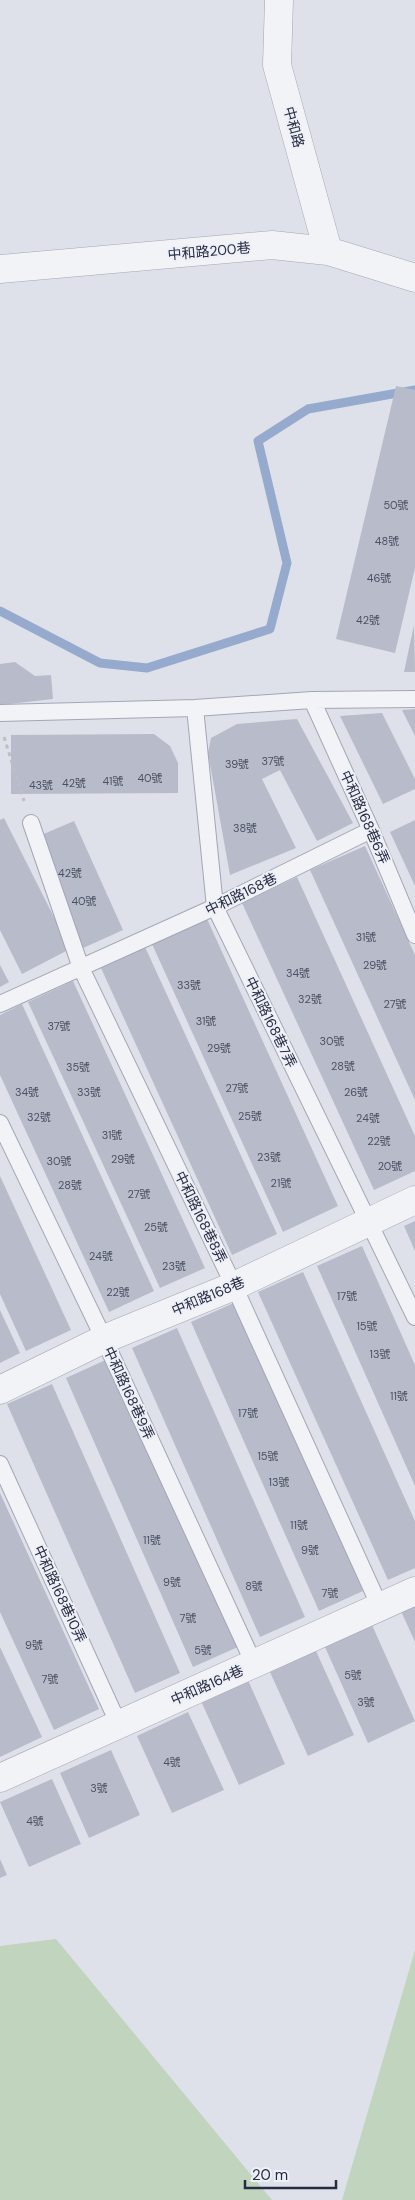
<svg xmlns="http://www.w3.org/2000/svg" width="415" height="2200" font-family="'DM Sans','Noto Sans TC',sans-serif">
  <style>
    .green { fill: #c1d4be }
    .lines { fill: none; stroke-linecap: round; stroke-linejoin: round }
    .stream { stroke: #95aacd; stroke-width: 9 }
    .building { fill: #b8bcca }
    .service-casing { stroke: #a3a7b4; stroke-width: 18 }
    .minor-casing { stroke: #a3a7b4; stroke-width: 29 }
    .path { stroke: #bcbfc8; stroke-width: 3; stroke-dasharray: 4 4; stroke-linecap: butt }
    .service { stroke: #f1f3f7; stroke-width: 16 }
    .minor { stroke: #f1f3f7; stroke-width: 28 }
    .labels { text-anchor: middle; stroke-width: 4; stroke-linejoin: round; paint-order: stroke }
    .number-label { font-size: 11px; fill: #4a5064 }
    .street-label { font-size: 14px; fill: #262c42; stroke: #eef0f7 }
  </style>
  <rect width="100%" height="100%" fill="#dee1e9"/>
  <path class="green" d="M56,1939L272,2200H0V1946Z
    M415,1950V2200H342Z"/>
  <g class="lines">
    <path class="stream" d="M0,611L100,663L147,668L270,629L287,563L258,441L308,409L415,390"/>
  </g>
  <path class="building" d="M396,386L415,390V568L395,653L336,639Z
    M414,625L415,672H404Z
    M15,662L35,676L51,675L53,699L0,705V664Z
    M415,709V736L402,710Z
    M382,713L415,779V789L383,804L340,716Z
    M297,719L353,823L317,841L280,770L262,779L296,848L230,875L208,753L211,738L237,724Z
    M154,734L170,746L178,763V793L11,794V735Z
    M4,818L70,949L22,974L0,930V820Z
    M415,820V886L390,832Z
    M74,821L123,930L81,949L32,839Z
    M365,846L415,955V1100L310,870Z
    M297,877L415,1136V1171L374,1190L242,903Z
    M207,919L338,1206L283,1232L152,944Z
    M145,947L277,1234L232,1255L101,968Z
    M0,965L9,982L0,987Z
    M73,981L205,1268L160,1288L28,1002Z
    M22,1004L154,1291L109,1312L0,1075V1015Z
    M0,1176L71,1330L26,1351L0,1294Z
    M415,1221V1251L404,1226Z
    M362,1246L415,1365V1486L317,1266Z
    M303,1272L415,1521V1568L388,1580L258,1292Z
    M236,1302L363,1591L319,1611L191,1322Z
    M0,1310L20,1353L0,1363Z
    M177,1328L305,1617L260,1637L132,1348Z
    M110,1358L238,1647L193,1667L66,1378Z
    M52,1384L180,1673L135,1693L7,1404Z
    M0,1493L99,1709L54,1730L0,1612Z
    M415,1603V1642L400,1609Z
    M372,1625L415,1721L368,1743L325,1647Z
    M0,1647L42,1737L0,1757Z
    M316,1651L354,1735L308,1756L270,1672Z
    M248,1680L285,1764L239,1785L201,1701Z
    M188,1712L224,1790L172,1813L137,1736Z
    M111,1750L140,1815L89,1838L60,1773Z
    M52,1779L81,1844L29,1867L0,1802Z
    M0,1859L7,1875L0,1878Z"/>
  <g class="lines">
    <defs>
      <path id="service" d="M312,700L371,830L415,935
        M195,708L215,907L415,1317
        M0,713L195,708L312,700L415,699
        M31,823L81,968L234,1286L380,1607
        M0,1004L215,907L371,830
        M0,1123L104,1339L254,1664
        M0,1464L119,1725"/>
      <path id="minor" d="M279,0L277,65L328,251
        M0,269L272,245L328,251L415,278
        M0,1390L104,1339L234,1286L415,1200
        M0,1778L415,1591"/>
    </defs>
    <use href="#service" class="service-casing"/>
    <use href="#minor" class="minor-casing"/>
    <path class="path" d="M4,737L24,801"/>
    <use href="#service" class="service"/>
    <use href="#minor" class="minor"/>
  </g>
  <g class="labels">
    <g class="number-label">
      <text x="396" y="509">50號</text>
      <text x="387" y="545">48號</text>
      <text x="379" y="582">46號</text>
      <text x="368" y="624">42號</text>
      <text x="273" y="765">37號</text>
      <text x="237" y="768">39號</text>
      <text x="150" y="782">40號</text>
      <text x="113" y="785">41號</text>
      <text x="74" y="787">42號</text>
      <text x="41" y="789">43號</text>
      <text x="245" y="832">38號</text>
      <text x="70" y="877">42號</text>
      <text x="84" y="905">40號</text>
      <text x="366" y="941">31號</text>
      <text x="375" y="969">29號</text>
      <text x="298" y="977">34號</text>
      <text x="189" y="989">33號</text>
      <text x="310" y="1003">32號</text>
      <text x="395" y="1008">27號</text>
      <text x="206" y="1025">31號</text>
      <text x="59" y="1030">37號</text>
      <text x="332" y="1045">30號</text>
      <text x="219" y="1052">29號</text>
      <text x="343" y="1070">28號</text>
      <text x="78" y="1071">35號</text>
      <text x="237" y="1092">27號</text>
      <text x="27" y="1096">34號</text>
      <text x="89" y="1096">33號</text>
      <text x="356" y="1096">26號</text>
      <text x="250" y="1120">25號</text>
      <text x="39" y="1121">32號</text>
      <text x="368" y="1122">24號</text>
      <text x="112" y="1139">31號</text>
      <text x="379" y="1145">22號</text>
      <text x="269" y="1161">23號</text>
      <text x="123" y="1163">29號</text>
      <text x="59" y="1165">30號</text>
      <text x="390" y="1170">20號</text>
      <text x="281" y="1187">21號</text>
      <text x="70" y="1189">28號</text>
      <text x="139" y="1198">27號</text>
      <text x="156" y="1231">25號</text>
      <text x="101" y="1260">24號</text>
      <text x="174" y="1270">23號</text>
      <text x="118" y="1296">22號</text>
      <text x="347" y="1300">17號</text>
      <text x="367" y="1330">15號</text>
      <text x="380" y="1358">13號</text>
      <text x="399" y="1400">11號</text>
      <text x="248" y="1417">17號</text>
      <text x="268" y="1460">15號</text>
      <text x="279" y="1486">13號</text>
      <text x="299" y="1529">11號</text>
      <text x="152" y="1544">11號</text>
      <text x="310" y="1554">9號</text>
      <text x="172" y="1586">9號</text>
      <text x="254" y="1590">8號</text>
      <text x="330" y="1597">7號</text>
      <text x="188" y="1622">7號</text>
      <text x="34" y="1649">9號</text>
      <text x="203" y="1654">5號</text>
      <text x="353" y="1679">5號</text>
      <text x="50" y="1683">7號</text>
      <text x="366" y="1706">3號</text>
      <text x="172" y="1766">4號</text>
      <text x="99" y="1792">3號</text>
      <text x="35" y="1825">4號</text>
    </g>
    <g class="street-label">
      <text transform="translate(294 127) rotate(75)" y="5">中和路</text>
      <text transform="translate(209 251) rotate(-5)" y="5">中和路200巷</text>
      <text transform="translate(365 817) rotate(66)" y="5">中和路168巷6弄</text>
      <text transform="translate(241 894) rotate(-26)" y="5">中和路168巷</text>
      <text transform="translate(271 1022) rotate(64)" y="5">中和路168巷7弄</text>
      <text transform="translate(201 1217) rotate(64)" y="5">中和路168巷8弄</text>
      <text transform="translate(208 1296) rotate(-23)" y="5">中和路168巷</text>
      <text transform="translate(129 1393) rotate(65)" y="5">中和路168巷9弄</text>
      <text transform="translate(60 1594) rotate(65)" y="5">中和路168巷10弄</text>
      <text transform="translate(207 1685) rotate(-24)" y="5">中和路164巷</text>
    </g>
  </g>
  <path d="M245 2180v8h91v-8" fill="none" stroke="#262c42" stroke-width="2.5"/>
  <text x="252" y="2180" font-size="15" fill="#262c42" stroke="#eef0f7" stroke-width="4" paint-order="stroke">20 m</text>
</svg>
